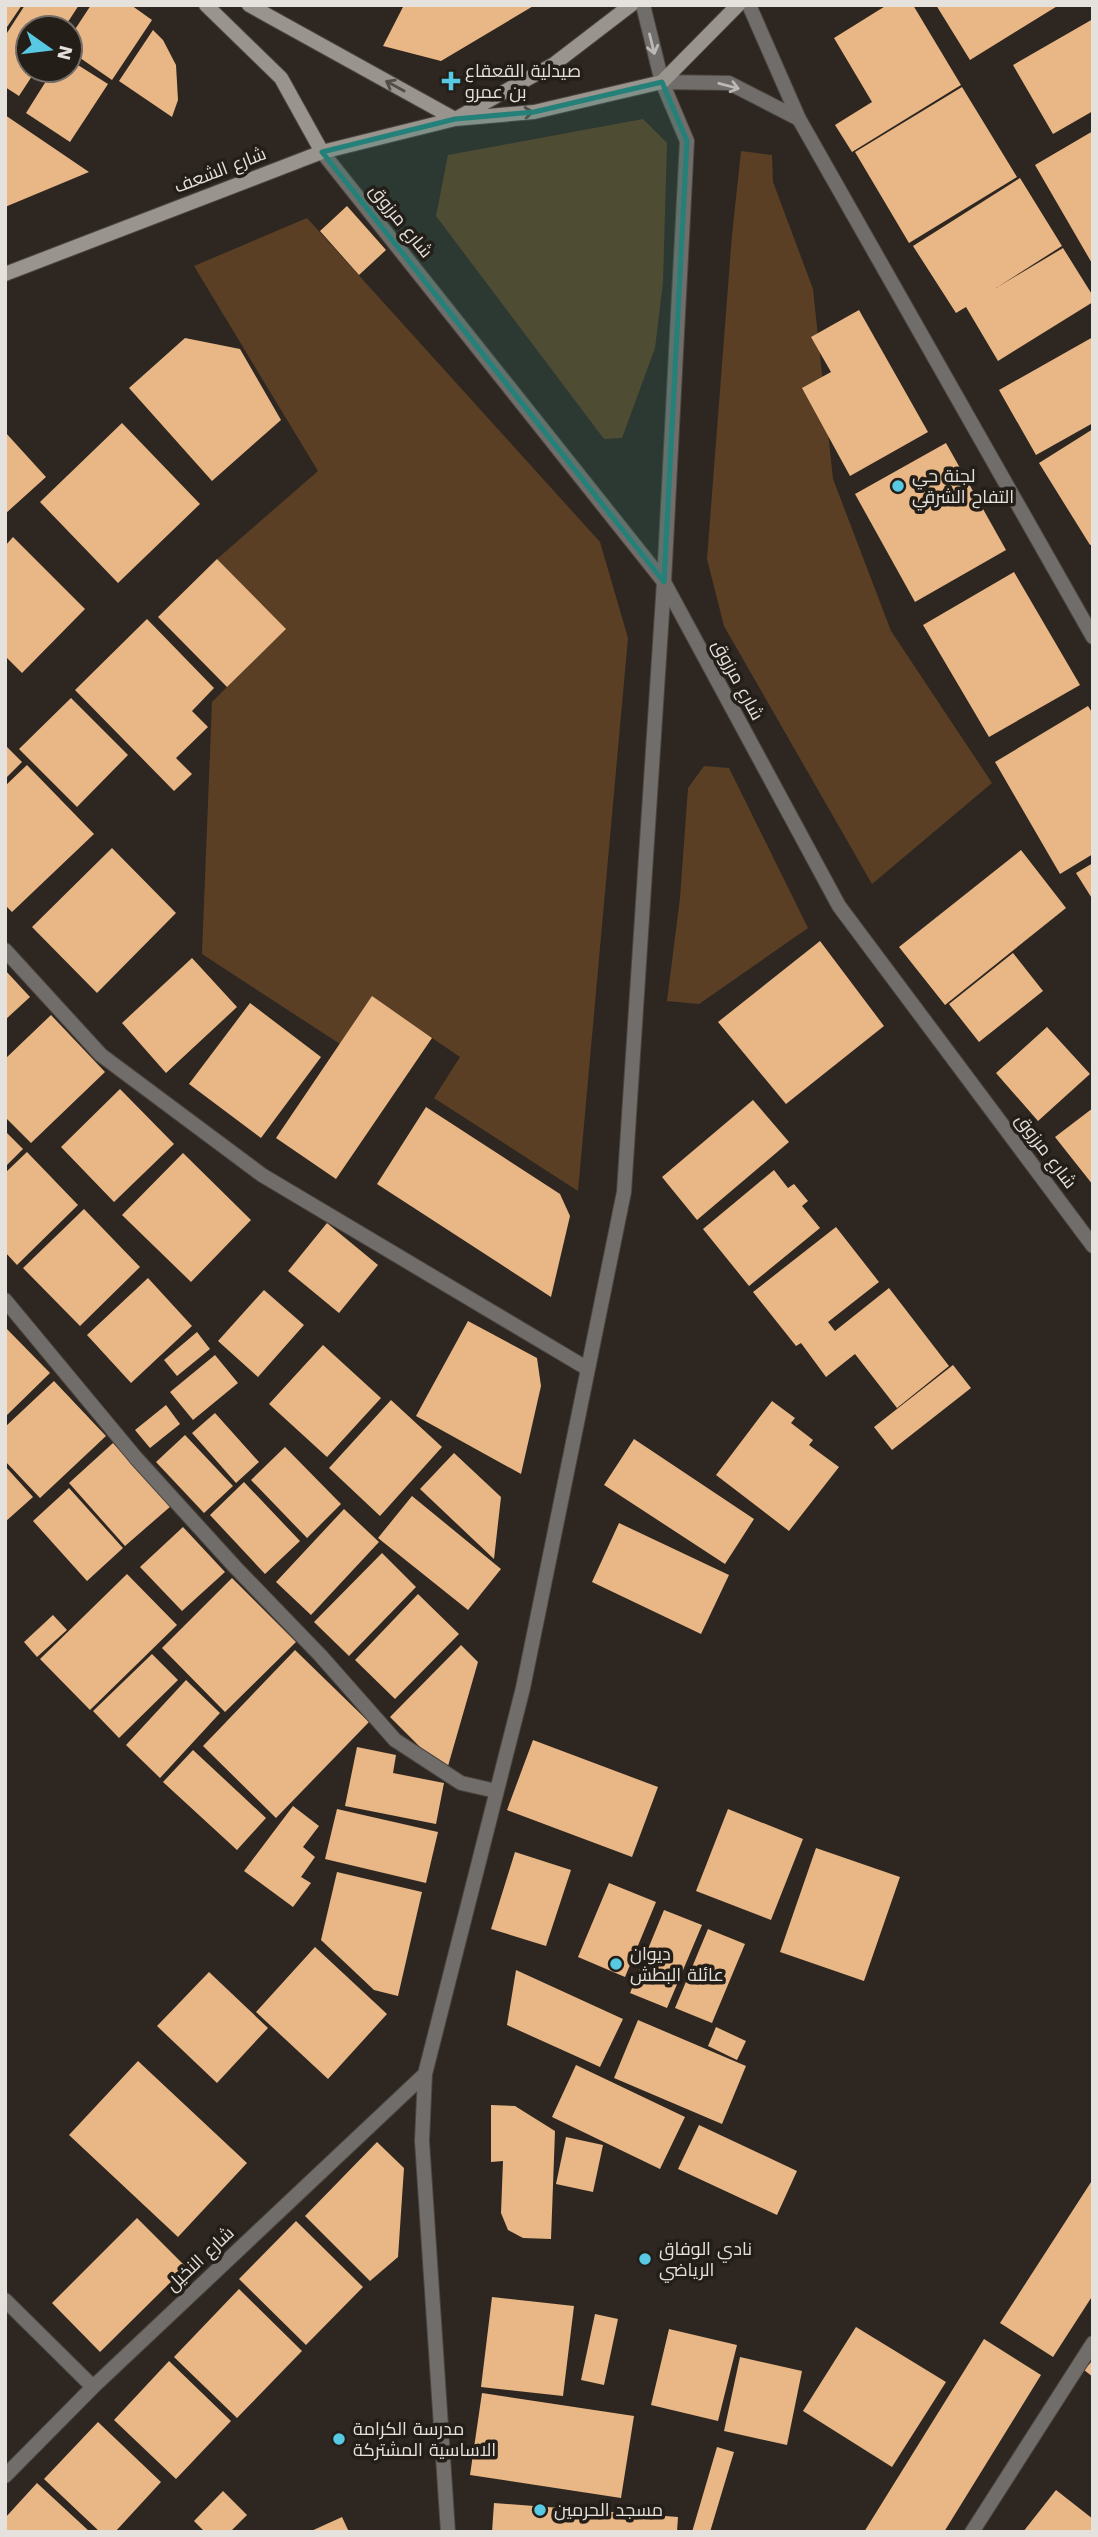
<svg xmlns="http://www.w3.org/2000/svg" width="1098" height="2537" font-family="'Work Sans',Cairo,sans-serif">
  <style>
    .green { fill: #5b3f24 }
    .building { fill: #e9b685 }
    .lines { fill: none; stroke-linecap: round; stroke-linejoin: round }
    .street-casing { stroke: #4b453f; stroke-width: 16 }
    .secondary-casing { stroke: #4b453f; stroke-width: 16 }
    .street { stroke: #716d6a; stroke-width: 14 }
    .secondary { stroke: #9a948f; stroke-width: 14 }
    .oneway { stroke: #bcb8b5 }
    .oneway2 { stroke: #534d48 }
    .marked { fill: #248179; fill-opacity: 0.2; stroke: #248179; stroke-width: 5; stroke-linejoin: round }
    .poi-dot { fill: #57c9e2; stroke: #241e18; stroke-width: 2.5 }
    .labels { text-anchor: middle; stroke-width: 7; stroke-linejoin: round; paint-order: stroke }
    .poi-label { font-size: 18px; fill: #e5e1dd; stroke: #241e18; text-anchor: start }
    .street-label { font-size: 18px; fill: #e5e1dd; stroke: #241e18 }
  </style>
  <rect width="100%" height="100%" fill="#2e2721"/>
  <path class="green" d="M643,119L667,143L663,282L655,348L622,438L604,439L436,216L448,155Z
    M741,151L772,155L773,182L813,289L833,479L891,631L992,783L872,884L724,626L707,559L732,235Z
    M307,218L600,542L628,638L578,1191L434,1098L460,1057L372,997L340,1044L202,954L212,702L285,629L217,559L318,471L194,266Z
    M704,766L729,768L808,928L699,1004L667,1001L680,898L688,788Z"/>
  <path class="building" d="M5,5H22L5,30Z
    M25,5H79L64,28H28V70H36L19,96L5,87V36Z
    M91,5H131L152,20L112,80L70,51V37Z
    M404,5H535L441,61L383,46Z
    M887,5H913L961,85L852,152L835,125L872,102L834,38Z
    M936,5H1059L970,60Z
    M1093,19V111L1053,134L1013,65Z
    M153,30L163,40L176,65L178,100L172,117L119,81Z
    M70,60L108,84L70,142L26,113L53,70H70Z
    M962,87L1017,177L909,243L855,152Z
    M5,115L89,172L5,207Z
    M1093,131V265L1035,165Z
    M1020,178L1062,246L996,288L1063,248L1093,296V302L998,361L966,307L956,313L913,246Z
    M347,206L386,250L359,275L320,231Z
    M859,310L928,432L850,476L802,388L831,372L811,337Z
    M1093,337V423L1036,455L999,390Z
    M185,338L240,349L281,420L212,481L129,388Z
    M122,423L200,504L118,583L40,502Z
    M1093,429V544L1090,545L1039,463Z
    M5,432L46,477L5,514Z
    M946,443L1006,550L915,602L855,494Z
    M13,537L85,609L22,673L5,656V546Z
    M217,559L286,629L227,687L158,617Z
    M1014,572L1080,685L989,737L923,625Z
    M147,619L214,688L192,711L208,727L176,758L192,774L174,791L75,690Z
    M71,698L128,755L77,807L19,749Z
    M1088,706L1093,714V854L1060,874L995,762Z
    M5,745L22,762L5,779Z
    M27,765L94,834L12,912L5,905V786Z
    M112,848L176,913L97,993L32,927Z
    M1021,850L1066,908L945,1005L899,947Z
    M1093,863V900L1076,873Z
    M820,941L884,1026L786,1104L718,1022Z
    M1013,953L1043,991L979,1042L949,1004Z
    M192,958L237,1007L166,1073L122,1023Z
    M5,970L30,997L5,1020Z
    M372,996L432,1038L336,1179L276,1138Z
    M250,1003L321,1057L261,1138L189,1084Z
    M51,1015L105,1072L31,1143L5,1117V1059Z
    M1047,1027L1090,1074L1038,1121L996,1073Z
    M120,1089L174,1144L114,1202L61,1147Z
    M753,1100L789,1142L697,1220L662,1177Z
    M426,1107L560,1194L570,1216L551,1297L377,1184Z
    M1093,1108V1185L1055,1137Z
    M5,1131L23,1149L5,1167Z
    M27,1152L78,1205L17,1265L5,1252V1173Z
    M183,1153L251,1220L191,1282L122,1215Z
    M774,1170L788,1188L794,1184L808,1201L802,1206L820,1228L749,1286L703,1229Z
    M84,1209L140,1267L80,1326L23,1268Z
    M327,1223L378,1265L339,1313L288,1271Z
    M836,1227L879,1282L828,1322L835,1331L889,1288L949,1366L897,1408L855,1354L826,1377L801,1343L796,1346L753,1292Z
    M148,1278L192,1326L131,1383L87,1335Z
    M264,1290L304,1325L258,1377L218,1341Z
    M468,1321L537,1358L541,1386L521,1474L416,1416Z
    M5,1327L50,1373L5,1417Z
    M197,1332L210,1349L177,1376L164,1360Z
    M323,1345L381,1398L327,1457L269,1404Z
    M215,1355L238,1383L193,1420L170,1392Z
    M953,1365L971,1388L892,1450L874,1427Z
    M54,1381L106,1436L40,1498L5,1461V1427Z
    M391,1400L442,1447L380,1516L329,1468Z
    M772,1401L795,1418L791,1423L813,1440L809,1445L839,1467L789,1531L716,1475Z
    M166,1405L180,1424L150,1448L135,1430Z
    M215,1413L259,1462L236,1483L192,1433Z
    M185,1435L233,1486L204,1513L156,1462Z
    M634,1439L754,1519L725,1564L604,1485Z
    M113,1443L171,1506L125,1546L69,1483Z
    M285,1447L341,1504L307,1538L251,1480Z
    M454,1453L501,1497L494,1559L420,1489Z
    M5,1466L33,1497L5,1522Z
    M244,1482L300,1541L265,1574L210,1515Z
    M69,1488L123,1548L87,1581L33,1521Z
    M412,1496L501,1569L468,1610L378,1538Z
    M344,1509L379,1542L311,1615L276,1582Z
    M619,1523L729,1575L701,1634L592,1582Z
    M183,1527L225,1572L182,1611L140,1567Z
    M382,1553L416,1587L349,1656L314,1622Z
    M127,1574L177,1625L90,1710L40,1659Z
    M232,1578L296,1642L225,1712L162,1648Z
    M418,1594L459,1634L395,1699L355,1660Z
    M53,1615L67,1630L37,1657L24,1642Z
    M461,1645L478,1662L446,1773L390,1717Z
    M295,1650L369,1722L276,1818L203,1746Z
    M152,1654L178,1680L119,1738L93,1711Z
    M186,1680L220,1713L160,1778L126,1745Z
    M533,1740L658,1787L632,1857L507,1810Z
    M357,1747L396,1755L393,1773L444,1783L436,1824L345,1806Z
    M193,1750L266,1818L237,1850L163,1782Z
    M293,1806L319,1826L303,1847L315,1857L301,1877L311,1883L293,1907L244,1871Z
    M337,1809L438,1832L426,1883L325,1859Z
    M728,1809L803,1839L771,1920L696,1891Z
    M816,1848L900,1877L864,1981L780,1952Z
    M515,1852L571,1870L546,1946L491,1929Z
    M337,1872L422,1892L398,1996L374,1990L321,1940Z
    M609,1883L656,1902L625,1977L578,1957Z
    M664,1910L702,1925L667,2008L630,1993Z
    M708,1929L745,1944L712,2023L675,2008Z
    M315,1947L387,2014L328,2079L256,2012Z
    M516,1970L623,2019L600,2067L507,2025Z
    M209,1972L268,2028L217,2083L157,2026Z
    M638,2020L746,2066L722,2124L614,2078Z
    M716,2027L746,2041L737,2060L708,2046Z
    M138,2061L247,2163L178,2237L69,2135Z
    M576,2065L685,2117L660,2169L552,2117Z
    M491,2105L515,2106L555,2131L551,2239L523,2238L508,2230L501,2213L503,2161L491,2162Z
    M699,2125L797,2171L777,2215L678,2169Z
    M566,2137L603,2145L593,2192L556,2184Z
    M377,2142L404,2168L398,2257L370,2281L305,2216Z
    M1093,2179V2295L1053,2357L1000,2323Z
    M137,2218L186,2267L100,2352L52,2303Z
    M296,2221L363,2287L306,2345L239,2279Z
    M239,2289L302,2351L237,2418L174,2357Z
    M492,2297L574,2306L563,2396L481,2387Z
    M595,2314L618,2319L604,2385L581,2380Z
    M856,2327L946,2382L892,2467L803,2411Z
    M669,2329L737,2345L718,2421L651,2405Z
    M984,2339L1041,2375L944,2532H864Z
    M740,2357L802,2371L787,2445L724,2431Z
    M1093,2360V2377L1084,2370Z
    M169,2361L231,2421L176,2479L114,2420Z
    M482,2393L634,2416L621,2498L470,2475Z
    M98,2422L161,2482L115,2532H100L44,2479Z
    M717,2447L734,2452L710,2532H692Z
    M37,2483L90,2532H5V2518Z
    M1056,2490L1093,2519V2532H1023Z
    M223,2491L247,2515L230,2532H205L194,2521Z
    M494,2503L678,2517L677,2532H492Z
    M342,2517L349,2532H309Z"/>
  <g class="lines">
    <defs>
      <path id="street" d="M749,5L799,119L1093,637
        M662,82L729,83L799,119
        M322,152L664,582L839,906L1093,1246
        M5,950L101,1055L262,1175L588,1369
        M5,1300L136,1458L235,1567L320,1655L395,1740L461,1783L496,1791
        M5,2300L93,2387
        M5,2476L93,2387L425,2074
        M448,2532L422,2141L425,2074L523,1688L624,1192L664,582L687,141L662,82L643,5
        M972,2532L1093,2343"/>
      <path id="secondary" d="M206,5L281,78L322,152
        M249,5L455,119
        M459,117L554,64L631,5
        M5,274L322,152L455,119L534,112L662,82L738,5"/>
    </defs>
    <use href="#street" class="street-casing"/>
    <use href="#secondary" class="secondary-casing"/>
    <use href="#street" class="street"/>
    <use href="#secondary" class="secondary"/>
  </g>
  <defs><path id="oneway-shaft" d="M-6 0H5M1.5-3L5.5 0L1.5 3" fill="none" stroke-width="1.6" stroke-linecap="round" stroke-linejoin="round" transform="scale(1.75)"/></defs>
  <g class="oneway">
    <use href="#oneway-shaft" transform="translate(652 44) rotate(76)"/>
    <use href="#oneway-shaft" transform="translate(729 86) rotate(15)"/>
  </g>
  <g class="oneway2">
    <use href="#oneway-shaft" transform="translate(395 86) rotate(-151)"/>
    <use href="#oneway-shaft" transform="translate(523 113) rotate(-6)"/>
  </g>
  <path class="marked" d="M662,82L687,141L664,582L322,152L455,119L534,112Z"/>
  <g class="poi-dot">
    <path d="M447.5 70.5h7v7h7v7h-7v7h-7v-7h-7v-7h7z"/>
    <circle cx="898" cy="486" r="7"/>
    <circle cx="616" cy="1964" r="7"/>
    <circle cx="645" cy="2259" r="7"/>
    <circle cx="339" cy="2439" r="7"/>
    <circle cx="540" cy="2510" r="7"/>
  </g>
  <g class="labels">
    <g class="poi-label">
      <text x="465" y="77">صيدلية القعقاع<tspan x="465" dy="21">بن عمرو</tspan></text>
      <text x="912" y="482">لجنة حي<tspan x="912" dy="21">التفاح الشرقي</tspan></text>
      <text x="630" y="1960">ديوان<tspan x="630" dy="21">عائلة البطش</tspan></text>
      <text x="659" y="2255">نادي الوفاق<tspan x="659" dy="21">الرياضي</tspan></text>
      <text x="353" y="2435">مدرسة الكرامة<tspan x="353" dy="21">الاساسية المشتركة</tspan></text>
      <text x="554" y="2516">مسجد الحرمين</text>
    </g>
    <g class="street-label">
      <text transform="translate(220 170) rotate(-21)" y="6">شارع الشعف</text>
      <text transform="translate(401 221) rotate(51)" y="6">شارع مرزوق</text>
      <text transform="translate(738 680) rotate(62)" y="6">شارع مرزوق</text>
      <text transform="translate(1046 1151) rotate(53)" y="6">شارع مرزوق</text>
      <text transform="translate(200 2259) rotate(-43)" y="6">شارع النخيل</text>
    </g>
  </g>
  <rect width="1098" height="2537" fill="none" stroke="#e5e1dd" stroke-width="14"/>
  <g transform="translate(49 49) rotate(104)"><circle r="33" fill="#241e18" stroke="#716c67" stroke-width="2"/>
  <path d="M0-5L12 26L0 18L-12 26Z" fill="#57c9e2"/>
  <text y="-10" font-size="19" font-weight="bold" text-anchor="middle" fill="#e5e1dd">N</text>
  </g>
</svg>
